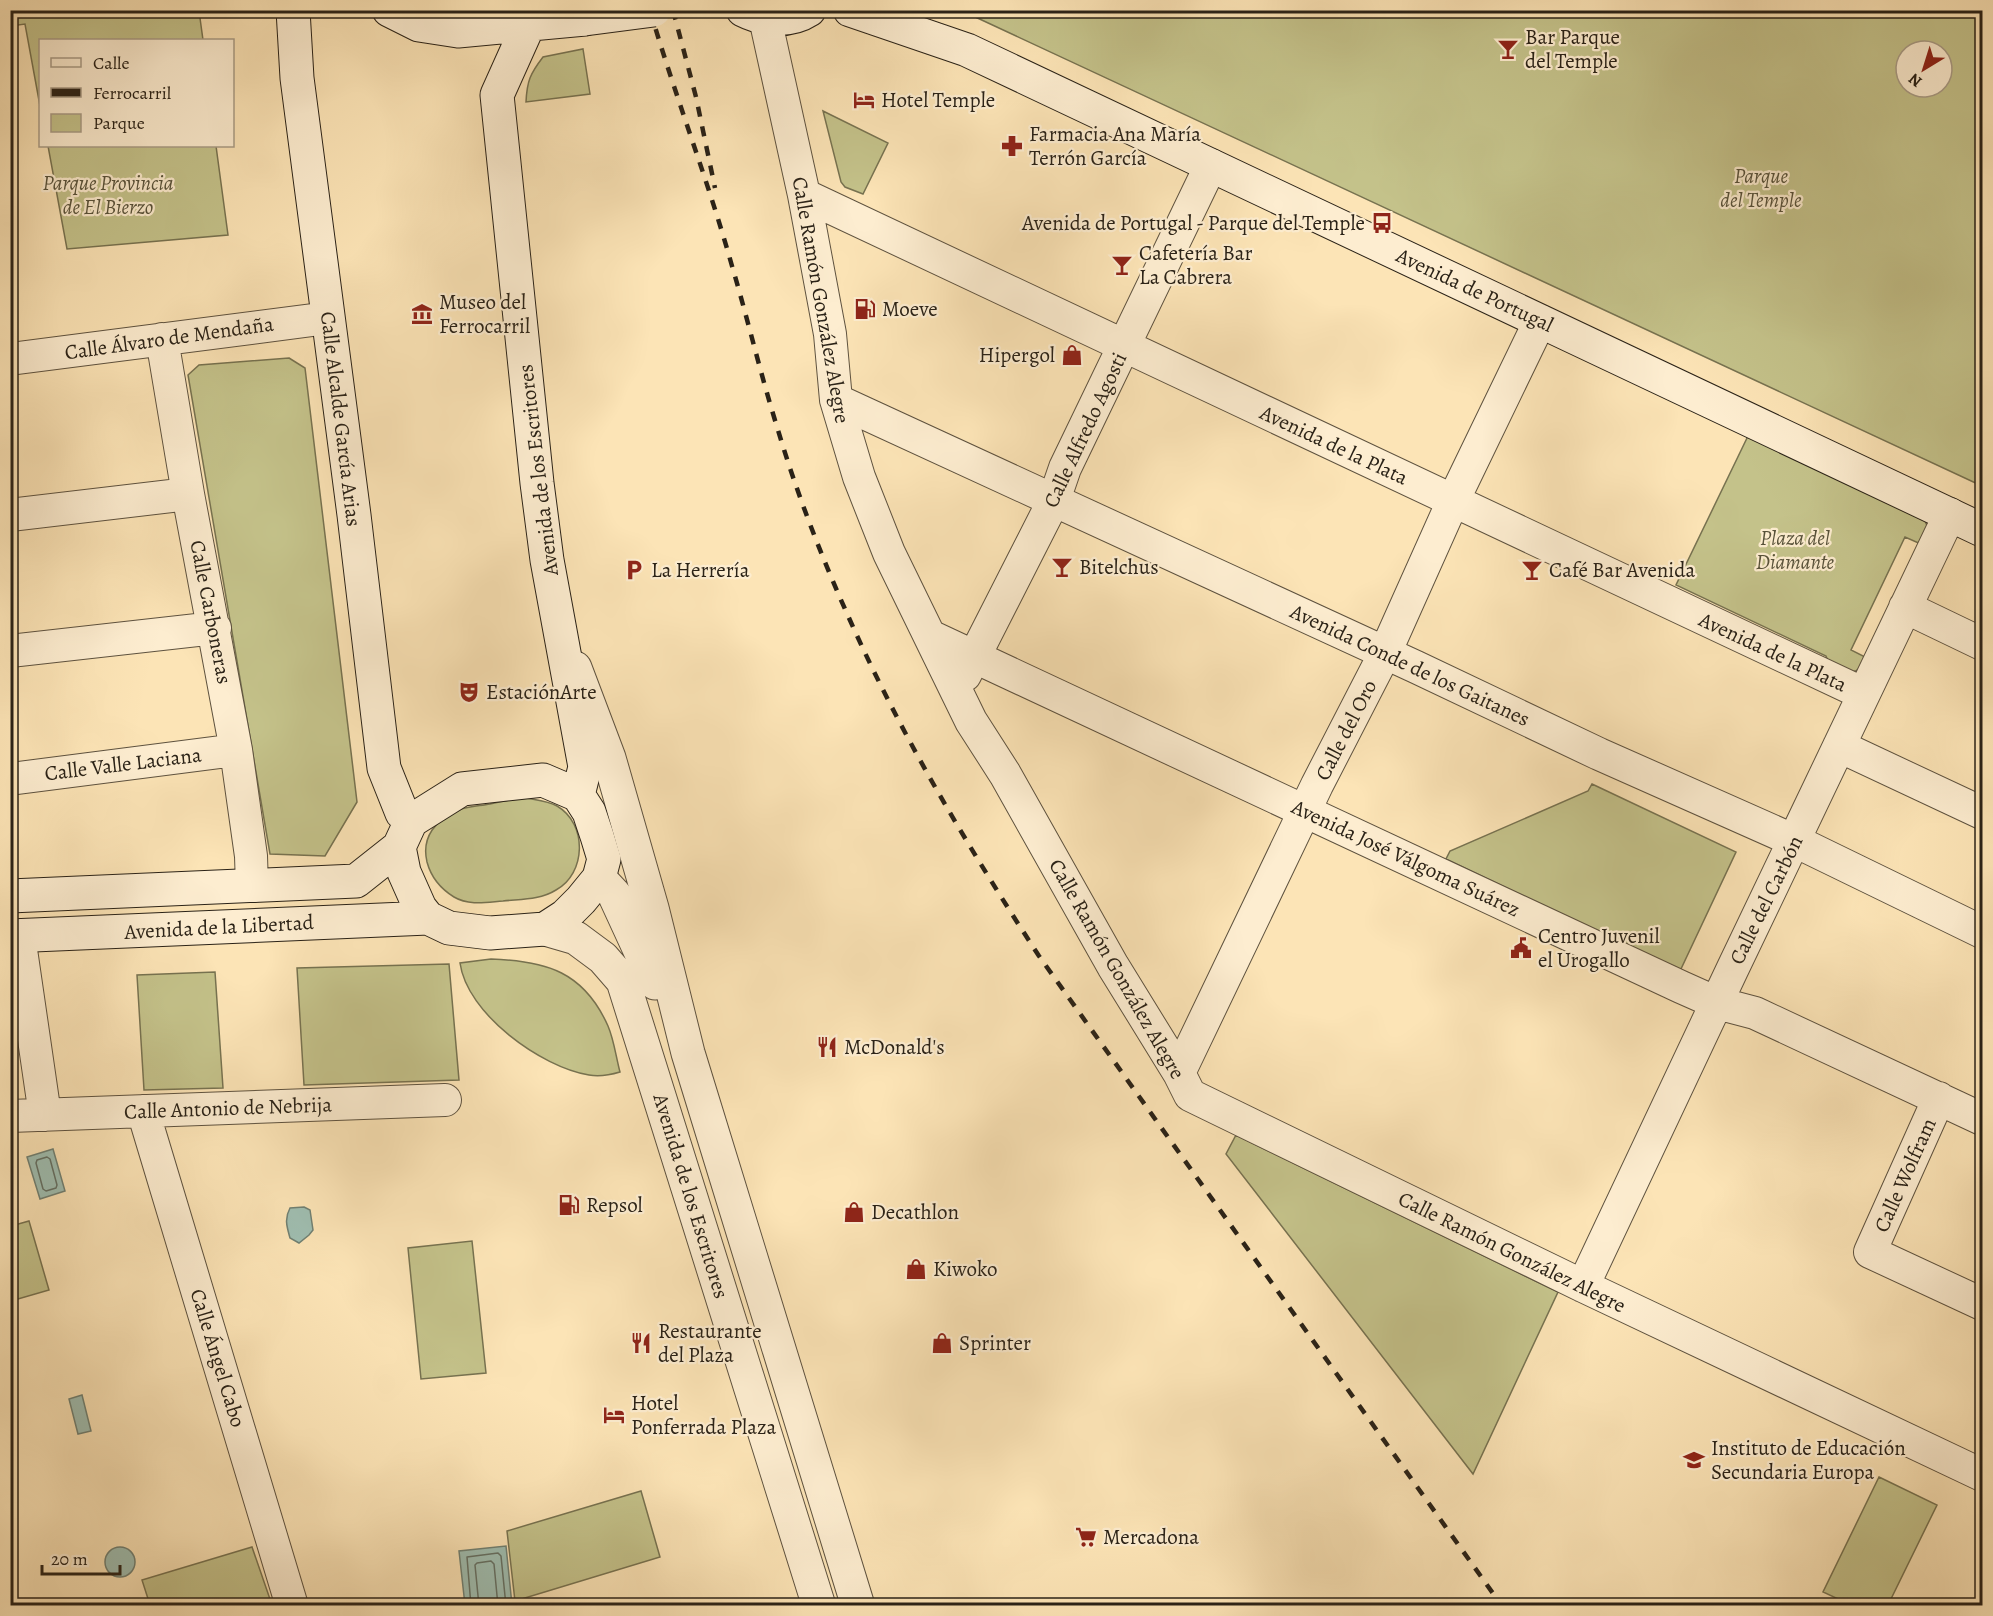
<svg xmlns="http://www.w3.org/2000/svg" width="1993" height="1616" font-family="Alegreya,serif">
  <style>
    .green { fill: #c4c28a; stroke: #777250; stroke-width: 1.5; fill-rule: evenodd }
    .water { fill: #9fbeb1; stroke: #708073; stroke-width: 1.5 }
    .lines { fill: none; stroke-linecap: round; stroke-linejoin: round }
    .shore { stroke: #647064; stroke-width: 1.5 }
    .minor-casing { stroke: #5e523f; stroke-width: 34 }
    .tertiary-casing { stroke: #5e523f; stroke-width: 35 }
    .secondary-casing { stroke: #2a2217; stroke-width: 35 }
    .minor { stroke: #fdedd0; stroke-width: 32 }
    .tertiary { stroke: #fdedd0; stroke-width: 33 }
    .secondary { stroke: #fdedd0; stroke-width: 33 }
    .rail { stroke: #2a2217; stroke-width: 4.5; stroke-dasharray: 10 10; stroke-linecap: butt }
    .secondary-bridge-casing { stroke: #2a2217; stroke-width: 35; stroke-linecap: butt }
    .secondary-bridge { stroke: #fdedd0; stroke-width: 33 }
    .labels { text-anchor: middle; stroke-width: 4.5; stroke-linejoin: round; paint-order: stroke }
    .poi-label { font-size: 21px; fill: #2a2217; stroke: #fdedd0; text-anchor: start }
    .park-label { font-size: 21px; font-style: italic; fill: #58523a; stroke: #fdedd0 }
    .street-label { font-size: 21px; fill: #2a2217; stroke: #fdedd0 }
  </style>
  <rect width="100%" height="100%" fill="#fce4b6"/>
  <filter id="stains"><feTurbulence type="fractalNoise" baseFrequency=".00333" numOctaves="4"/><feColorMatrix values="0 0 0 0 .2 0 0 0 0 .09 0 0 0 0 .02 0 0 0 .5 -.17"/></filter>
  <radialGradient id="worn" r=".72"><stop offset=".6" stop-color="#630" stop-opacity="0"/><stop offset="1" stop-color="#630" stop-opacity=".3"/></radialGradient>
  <path class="green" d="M10,11H199L203,40H40V106L25,24L11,26Z
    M966,11H1982V486L971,15ZM1906,51H1942V87H1906Z
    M583,49L590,94L526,102C527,81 530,74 543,57Z
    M823,111L888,143L863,194L845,187L841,182Z
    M48,146H216L228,235L67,249Z
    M289,358L305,368L357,802L325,856L270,854L188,375L199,365Z
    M1748,436L1925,521C1930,529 1926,536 1923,545L1905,537L1851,650L1869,659C1853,677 1852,673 1830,666L1826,656L1676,585Z
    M1592,784L1736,852L1680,971L1446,859L1450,851L1588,791Z
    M526,798C536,800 548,801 557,806C588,824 586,874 556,890C540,900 522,899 503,901C488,902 469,906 454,897C441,889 431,877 427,862C421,837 436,819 459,810C469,806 480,806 490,804C503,801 514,799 526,798Z
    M491,959C547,961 584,972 608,1026C614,1040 616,1057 620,1072C610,1075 600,1077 589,1075C541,1067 467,1014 460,963Z
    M449,964L459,1080L304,1085L297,968Z
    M215,972L223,1088L144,1090L137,975Z
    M1236,1135L1558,1292L1473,1474L1226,1154Z
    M29,1221L49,1290L11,1301V1226Z
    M472,1241L486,1373L421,1379L408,1248Z
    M1879,1477L1937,1505L1888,1605H1851L1823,1592Z
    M641,1491L660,1557L515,1601L507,1531Z
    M252,1547L272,1605H150L142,1580Z"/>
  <path class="water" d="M53,1149L65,1191L40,1199L27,1157Z
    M304,1207L310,1210L313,1230L309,1235L299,1243L290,1238C287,1227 284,1219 290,1208Z
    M82,1395L91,1431L78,1434L69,1399Z
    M506,1546L512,1605H465L459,1551Z
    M105 1562a15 15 0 1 1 30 0a15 15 0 1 1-30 0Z"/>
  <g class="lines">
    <path class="shore" d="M47,1157L50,1159L57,1185L56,1188L46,1191L43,1189L36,1163L37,1160Z
      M471,1606L467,1557L498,1553L501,1556L506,1606
      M479,1606L475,1565L477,1563L491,1561L494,1564L498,1606"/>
    <defs>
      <path id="minor" d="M765,18L804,195L830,334L836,400L859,477L889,553L971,721L1005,774L1113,966L1179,1073L1190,1095L1583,1286L1982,1475
        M804,195L1864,694
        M162,339L188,494L236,750L251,856L252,886
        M10,359L328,318
        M836,400L1416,667L1599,754L1795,841L1982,932
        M10,515L188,494
        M1905,607L1982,644
        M930,636L1681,987L1717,1003L1755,1013L1982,1119
        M10,651L215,628
        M965,675L1054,500L1065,468L1211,165
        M1839,746L1982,813
        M10,779L236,750
        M19,936L45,1115
        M1179,1073L1317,785L1385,653L1453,501L1540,321
        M1939,1098L1870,1252L1982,1304
        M143,1111L292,1606
        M10,1116L445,1100
        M1583,1286L1732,970L1950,514"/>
      <path id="tertiary" d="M575,668L609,758L652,908L688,1053L858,1606
        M599,878L614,894L655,983
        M545,929L576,938L603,958L623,981L819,1606"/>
      <path id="secondary" d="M293,10L297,78L354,515L384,768L402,813L411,821
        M389,10L419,25L458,31L585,19
        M743,10C763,20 789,23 809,10
        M850,10L967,50L1982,530
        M528,26L497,95L537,483L547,560L585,767L578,795
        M543,780L578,795L589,812L597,836L604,859L599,878L581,900L565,916L545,929L490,933L449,928L428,918L420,908L404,872L399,847L411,821L462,789Z
        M10,896L356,881L399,847
        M10,936L428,918"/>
    </defs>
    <use href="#minor" class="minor-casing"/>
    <use href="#tertiary" class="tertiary-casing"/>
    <use href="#secondary" class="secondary-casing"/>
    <use href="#minor" class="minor"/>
    <use href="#tertiary" class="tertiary"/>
    <use href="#secondary" class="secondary"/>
    <path class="rail" d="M650,10C675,96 708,180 732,266C748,320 761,376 778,430C797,494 822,558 849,618C902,737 968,847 1039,956L1502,1606
      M673,10L696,97L715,188"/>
    <defs>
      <path id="secondary-bridge" d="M585,19L654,10"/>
    </defs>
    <use href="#secondary-bridge" class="secondary-bridge-casing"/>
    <use href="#secondary-bridge" class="secondary-bridge"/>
  </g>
  <defs>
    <symbol id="bar-bare" viewBox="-9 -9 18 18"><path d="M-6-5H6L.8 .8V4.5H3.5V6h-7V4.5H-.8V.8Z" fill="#8f2418" stroke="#fdedd0" stroke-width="2.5" paint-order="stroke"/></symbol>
    <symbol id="hotel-bare" viewBox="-9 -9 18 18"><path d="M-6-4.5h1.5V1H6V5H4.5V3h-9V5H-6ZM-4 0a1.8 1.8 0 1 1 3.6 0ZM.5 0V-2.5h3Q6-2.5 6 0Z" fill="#8f2418" stroke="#fdedd0" stroke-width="2.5" paint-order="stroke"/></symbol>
    <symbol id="pharmacy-bare" viewBox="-9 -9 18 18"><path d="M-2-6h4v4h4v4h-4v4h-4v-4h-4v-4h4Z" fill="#8f2418" stroke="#fdedd0" stroke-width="2.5" paint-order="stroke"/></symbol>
    <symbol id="bus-bare" viewBox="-9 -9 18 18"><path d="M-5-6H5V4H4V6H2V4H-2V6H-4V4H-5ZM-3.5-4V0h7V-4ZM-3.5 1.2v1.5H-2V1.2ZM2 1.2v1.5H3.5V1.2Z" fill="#8f2418" stroke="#fdedd0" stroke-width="2.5" paint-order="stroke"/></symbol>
    <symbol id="fuel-bare" viewBox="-9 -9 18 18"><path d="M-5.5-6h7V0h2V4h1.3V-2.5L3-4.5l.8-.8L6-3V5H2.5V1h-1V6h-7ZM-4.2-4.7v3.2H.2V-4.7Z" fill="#8f2418" stroke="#fdedd0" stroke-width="2.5" paint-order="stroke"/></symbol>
    <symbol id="museum-bare" viewBox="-9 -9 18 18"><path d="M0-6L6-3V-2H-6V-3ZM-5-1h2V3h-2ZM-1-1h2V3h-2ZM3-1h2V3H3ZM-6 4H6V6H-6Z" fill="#8f2418" stroke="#fdedd0" stroke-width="2.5" paint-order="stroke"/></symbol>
    <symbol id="shop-bare" viewBox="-9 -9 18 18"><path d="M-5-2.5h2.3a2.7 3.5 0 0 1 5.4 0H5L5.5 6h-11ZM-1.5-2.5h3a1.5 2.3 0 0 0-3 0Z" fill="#8f2418" stroke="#fdedd0" stroke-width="2.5" paint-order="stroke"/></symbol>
    <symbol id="parking-bare" viewBox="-9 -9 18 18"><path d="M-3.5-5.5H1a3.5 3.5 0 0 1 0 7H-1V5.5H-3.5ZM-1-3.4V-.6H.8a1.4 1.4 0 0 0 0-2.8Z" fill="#8f2418" stroke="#fdedd0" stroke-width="2.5" paint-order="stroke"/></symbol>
    <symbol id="theatre-bare" viewBox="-9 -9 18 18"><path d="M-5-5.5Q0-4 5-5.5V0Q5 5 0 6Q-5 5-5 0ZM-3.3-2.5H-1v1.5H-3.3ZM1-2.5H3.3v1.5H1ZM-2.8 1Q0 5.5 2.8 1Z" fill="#8f2418" stroke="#fdedd0" stroke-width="2.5" paint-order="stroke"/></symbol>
    <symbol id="civic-bare" viewBox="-9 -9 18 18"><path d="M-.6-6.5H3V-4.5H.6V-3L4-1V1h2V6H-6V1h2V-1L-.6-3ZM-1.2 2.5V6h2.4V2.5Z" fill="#8f2418" stroke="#fdedd0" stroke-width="2.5" paint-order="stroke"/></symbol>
    <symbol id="restaurant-bare" viewBox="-9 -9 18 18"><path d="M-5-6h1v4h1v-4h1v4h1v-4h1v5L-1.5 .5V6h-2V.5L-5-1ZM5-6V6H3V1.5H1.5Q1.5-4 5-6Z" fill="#8f2418" stroke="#fdedd0" stroke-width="2.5" paint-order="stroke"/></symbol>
    <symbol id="school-bare" viewBox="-9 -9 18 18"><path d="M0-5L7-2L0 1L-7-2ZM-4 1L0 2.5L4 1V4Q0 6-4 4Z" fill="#8f2418" stroke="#fdedd0" stroke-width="2.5" paint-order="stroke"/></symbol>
    <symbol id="supermarket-bare" viewBox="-9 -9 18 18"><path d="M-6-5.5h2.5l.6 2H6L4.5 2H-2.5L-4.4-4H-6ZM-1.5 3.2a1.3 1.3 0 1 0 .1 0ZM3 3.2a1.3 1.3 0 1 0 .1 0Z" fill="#8f2418" stroke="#fdedd0" stroke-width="2.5" paint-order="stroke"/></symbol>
  </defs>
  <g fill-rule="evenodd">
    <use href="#bar-bare" x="1493" y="34" width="30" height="30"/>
    <use href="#hotel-bare" x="849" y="85" width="30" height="30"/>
    <use href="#pharmacy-bare" x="997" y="131" width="30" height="30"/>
    <use href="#bus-bare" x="1367" y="208" width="30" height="30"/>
    <use href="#bar-bare" x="1107" y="250" width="30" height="30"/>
    <use href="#fuel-bare" x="850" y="294" width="30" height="30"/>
    <use href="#museum-bare" x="407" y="299" width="30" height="30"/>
    <use href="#shop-bare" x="1057" y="340" width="30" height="30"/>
    <use href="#bar-bare" x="1047" y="552" width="30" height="30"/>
    <use href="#parking-bare" x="619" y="555" width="30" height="30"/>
    <use href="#bar-bare" x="1517" y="555" width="30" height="30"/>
    <use href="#theatre-bare" x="454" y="677" width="30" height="30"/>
    <use href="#civic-bare" x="1506" y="933" width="30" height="30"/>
    <use href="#restaurant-bare" x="812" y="1032" width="30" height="30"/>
    <use href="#fuel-bare" x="554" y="1190" width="30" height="30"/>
    <use href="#shop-bare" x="839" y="1197" width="30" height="30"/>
    <use href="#shop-bare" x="901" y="1254" width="30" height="30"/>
    <use href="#restaurant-bare" x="626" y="1328" width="30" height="30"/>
    <use href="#shop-bare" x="927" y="1328" width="30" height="30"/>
    <use href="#hotel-bare" x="599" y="1400" width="30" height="30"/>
    <use href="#school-bare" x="1679" y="1445" width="30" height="30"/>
    <use href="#supermarket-bare" x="1071" y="1522" width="30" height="30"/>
  </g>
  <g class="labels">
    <g class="poi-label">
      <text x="1525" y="44">Bar Parque<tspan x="1525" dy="24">del Temple</tspan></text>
      <text x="881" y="107">Hotel Temple</text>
      <text x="1029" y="141">Farmacia Ana María<tspan x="1029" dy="24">Terrón García</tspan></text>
      <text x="1365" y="230" text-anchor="end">Avenida de Portugal - Parque del Temple</text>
      <text x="1139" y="260">Cafetería Bar<tspan x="1139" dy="24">La Cabrera</tspan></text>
      <text x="439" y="309">Museo del<tspan x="439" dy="24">Ferrocarril</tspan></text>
      <text x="882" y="316">Moeve</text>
      <text x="1055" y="362" text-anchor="end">Hipergol</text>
      <text x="1079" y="574">Bitelchus</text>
      <text x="651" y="577">La Herrería</text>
      <text x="1549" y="577">Café Bar Avenida</text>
      <text x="486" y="699">EstaciónArte</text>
      <text x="1538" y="943">Centro Juvenil<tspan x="1538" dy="24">el Urogallo</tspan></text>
      <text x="844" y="1054">McDonald's</text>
      <text x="586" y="1212">Repsol</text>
      <text x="871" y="1219">Decathlon</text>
      <text x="933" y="1276">Kiwoko</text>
      <text x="658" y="1338">Restaurante<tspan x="658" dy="24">del Plaza</tspan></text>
      <text x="959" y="1350">Sprinter</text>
      <text x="631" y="1410">Hotel<tspan x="631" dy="24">Ponferrada Plaza</tspan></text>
      <text x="1711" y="1455">Instituto de Educación<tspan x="1711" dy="24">Secundaria Europa</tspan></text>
      <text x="1103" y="1544">Mercadona</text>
    </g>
    <g class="park-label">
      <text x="1761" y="183">Parque<tspan x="1761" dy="24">del Temple</tspan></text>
      <text x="108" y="190">Parque Provincia<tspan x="108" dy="24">de El Bierzo</tspan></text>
      <text x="1795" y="545">Plaza del<tspan x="1795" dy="24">Diamante</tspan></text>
    </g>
    <g class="street-label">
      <text transform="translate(1475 290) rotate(25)" y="7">Avenida de Portugal</text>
      <text transform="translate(821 300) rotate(80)" y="7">Calle Ramón González Alegre</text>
      <text transform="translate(169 338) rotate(-8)" y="7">Calle Álvaro de Mendaña</text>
      <text transform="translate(341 419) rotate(83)" y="7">Calle Alcalde García Arias</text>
      <text transform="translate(1085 430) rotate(-65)" y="7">Calle Alfredo Agosti</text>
      <text transform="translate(1334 445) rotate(25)" y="7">Avenida de la Plata</text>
      <text transform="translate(538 470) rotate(-97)" y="7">Avenida de los Escritores</text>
      <text transform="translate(211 612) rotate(79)" y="7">Calle Carboneras</text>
      <text transform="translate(1773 652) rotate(25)" y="7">Avenida de la Plata</text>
      <text transform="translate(1410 665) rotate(25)" y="7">Avenida Conde de los Gaitanes</text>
      <text transform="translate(1346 730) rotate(-63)" y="7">Calle del Oro</text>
      <text transform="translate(123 764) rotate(-7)" y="7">Calle Valle Laciana</text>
      <text transform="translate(1406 858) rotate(25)" y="7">Avenida José Válgoma Suárez</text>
      <text transform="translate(1766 900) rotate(-64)" y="7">Calle del Carbón</text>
      <text transform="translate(219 927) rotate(-3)" y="7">Avenida de la Libertad</text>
      <text transform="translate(1117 969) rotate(60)" y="7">Calle Ramón González Alegre</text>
      <text transform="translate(228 1108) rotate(-2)" y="7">Calle Antonio de Nebrija</text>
      <text transform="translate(1905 1175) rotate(-66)" y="7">Calle Wolfram</text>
      <text transform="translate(691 1196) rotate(73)" y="7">Avenida de los Escritores</text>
      <text transform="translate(1512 1252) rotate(26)" y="7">Calle Ramón González Alegre</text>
      <text transform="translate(218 1358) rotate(73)" y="7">Calle Ángel Cabo</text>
    </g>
  </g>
  <rect width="1993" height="1616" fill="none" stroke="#fce4b6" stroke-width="36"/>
  <rect x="12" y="12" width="1969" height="1592" fill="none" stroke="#2a2217" stroke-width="3"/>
  <rect x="18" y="18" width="1957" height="1580" fill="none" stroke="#2a2217" stroke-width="1.5"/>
  <rect x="39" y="39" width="195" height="108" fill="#fdedd0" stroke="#a99c86" stroke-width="1.5"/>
  <rect x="51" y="58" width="30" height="9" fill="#fdedd0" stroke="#a99c86" stroke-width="1.5"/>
  <text x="93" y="69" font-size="18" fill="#2a2217">Calle</text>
  <rect x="51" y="88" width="30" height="9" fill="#2a2217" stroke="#a99c86" stroke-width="1.5"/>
  <text x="93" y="99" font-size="18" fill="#2a2217">Ferrocarril</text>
  <rect x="51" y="114" width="30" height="18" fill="#c4c28a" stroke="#a99c86" stroke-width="1.5"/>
  <text x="93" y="129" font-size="18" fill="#2a2217">Parque</text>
  <g transform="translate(1924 69) rotate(218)"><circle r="28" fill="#fdedd0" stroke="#a99c86" stroke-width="1.5"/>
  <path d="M0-4.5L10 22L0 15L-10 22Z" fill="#8f2418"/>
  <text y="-9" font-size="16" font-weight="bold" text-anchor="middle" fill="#2a2217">N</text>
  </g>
  <path d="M42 1565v9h78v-9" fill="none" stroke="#2a2217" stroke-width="3"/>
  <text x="51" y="1565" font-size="18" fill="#2a2217" stroke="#fdedd0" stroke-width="4.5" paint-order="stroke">20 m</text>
  <rect width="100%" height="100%" filter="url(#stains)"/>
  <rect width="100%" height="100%" fill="url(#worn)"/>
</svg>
